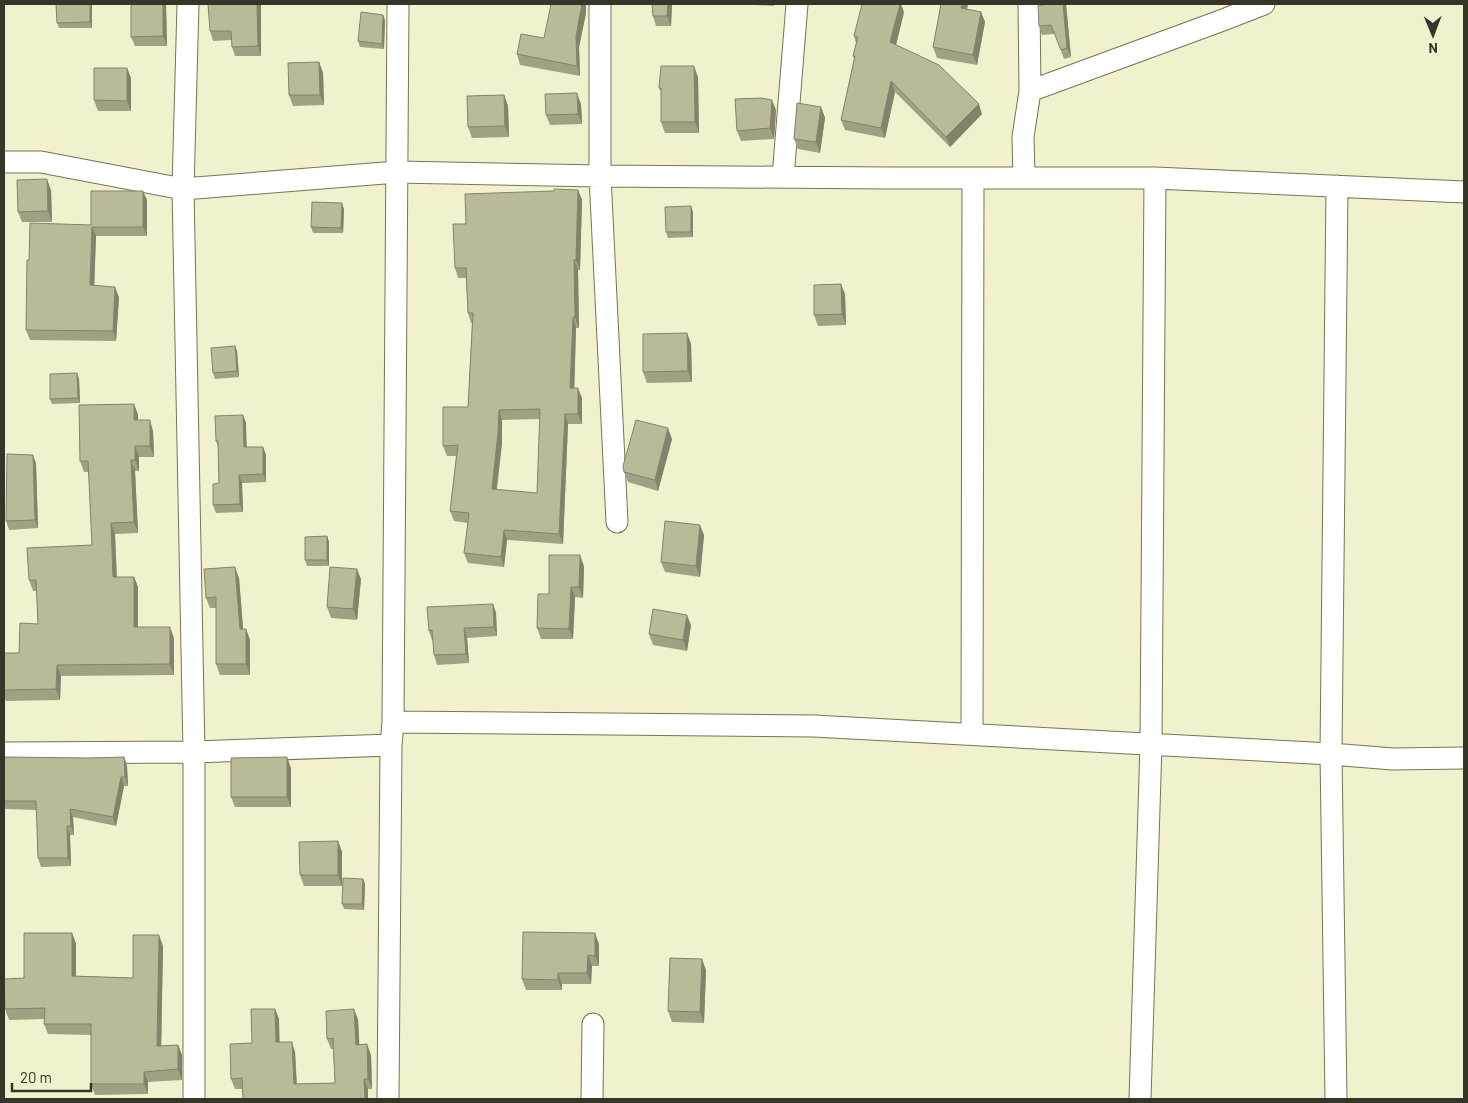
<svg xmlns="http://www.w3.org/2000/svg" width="1468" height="1103" font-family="Barlow,sans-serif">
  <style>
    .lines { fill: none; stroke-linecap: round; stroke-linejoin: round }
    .minor-casing { stroke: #757454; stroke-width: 23 }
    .minor { stroke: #fff; stroke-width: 21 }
    .wall { fill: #a1a083; fill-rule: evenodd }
    .shaded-wall { fill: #83826a }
    .building { fill: #bbba98; stroke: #83826a; fill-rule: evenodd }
  </style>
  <rect width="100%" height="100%" fill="#f2f1ce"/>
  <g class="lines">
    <defs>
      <path id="minor" d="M188,4L183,189L194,752V1099
        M600,4V176L617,522
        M1030,91L1223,20L1264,4
        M4,162H41L183,189L397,172L600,176L889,178H1155L1464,192
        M783,177L797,4
        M1024,177L1023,137L1030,91L1029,4
        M393,722L814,726L1331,754L1393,759L1464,758
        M972,734L973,178
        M4,753L194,752L391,745
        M388,1099L391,745L393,722L398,4
        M592,1099L593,1024
        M1140,1099L1151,744L1155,178
        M1336,1099L1331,754L1337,186"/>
    </defs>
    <use href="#minor" class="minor-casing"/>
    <use href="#minor" class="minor"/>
  </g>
  <path class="wall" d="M56,4H91L92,28H59L57,23Z
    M166,4L167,46H135L131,37Z
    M261,4V56H235L232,47V40L213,41L210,31Z
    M652,4H672L671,26H656L653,16Z
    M738,4H774V6Z
    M941,4H968L967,9L981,12L985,22L977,65L937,58L933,47Z
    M1066,4L1071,57L1064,59L1055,34L1042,35L1039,26Z
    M904,12L896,45L982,114L950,147L895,92L885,138L845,130L841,120L854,59L853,56L856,43L854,36Z
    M586,13L579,47L580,76L520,65L517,54Z
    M385,20L384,49L360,47L358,41Z
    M319,62L323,73L324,105L293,106L289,95Z
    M127,68L131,78V111H98L94,100Z
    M698,77L699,133H665L661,122V92L659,88Z
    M504,95L508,106L509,137L472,138L468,127Z
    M581,104L582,124L550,125L546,115Z
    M821,107L825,118L820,153L798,149L794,139Z
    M776,110L774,139L741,141L737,131Z
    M51,190L52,222H22L18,212Z
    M578,190L582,200L580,270H578L579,328H576L574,388L582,398V424H568L563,544L507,540L504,567L468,563L464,553L468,523L454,521L450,511L456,456H447L443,446L468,407L472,323H471L468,313L466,278H458L455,268L466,224ZM540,419L537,493L497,490L502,443V420Z
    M147,200V236H96L94,286L119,297L116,341L30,340L26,330L29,260L91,225Z
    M344,209L343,233H313L311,227Z
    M693,212V237L668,238L666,232Z
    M845,294L846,325L818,326L814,315Z
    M687,333L691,344L692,382L647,383L643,372Z
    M235,346L237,351L239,377L215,379L213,373Z
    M77,373L79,379L80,403L52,404L50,399Z
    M134,404L138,415V420L153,431L154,457H139V471H135L138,533L115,534L117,577H134L138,587V627L174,638V675L61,676L60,700L6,701L4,696V653H19L38,624L37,591H33L29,580L92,545L89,472H84L80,461Z
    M243,415L246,423V447H263L266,455V482L242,483L243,512L216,513L213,505L219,483L218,447L216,441Z
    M672,439L658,491L628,482L624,472Z
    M36,463L38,528L9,530L6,521Z
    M704,535L700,577L665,572L661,562Z
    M327,536L329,542V566H307L305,560Z
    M584,566L583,598L575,597L573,639H541L537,628L549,594Z
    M239,578L243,629H246L250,640V675H220L216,664V608H210L206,598Z
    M361,579L357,620L331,618L327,607Z
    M493,604L496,613L497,636L467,638L469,663L437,665L434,655L433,640H432L429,631Z
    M691,625L687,651L653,645L649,634Z
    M4,757L88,758L124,757L127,766L128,786H124L116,826L73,817L74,835H70L71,866L41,867L38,858L37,810L5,809L4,806Z
    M291,768V807H235L231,797Z
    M338,841L342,852V886H304L300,875Z
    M363,879L365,884L364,910L344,909L342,904Z
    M72,933L76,944V976L133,978L163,946L161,1046L178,1045L182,1055V1080L148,1082V1094L95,1095L91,1084V1035L48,1034L44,1024L45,1019L9,1020L5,1009L24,978Z
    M599,944V966H592L591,984H562V990H526L522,979Z
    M706,970L704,1023L672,1022L668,1011Z
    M275,1009L279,1019V1042L295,1052L297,1084L335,1083L333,1049H331L327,1039L358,1019L359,1045L371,1055L372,1089H368V1099H243V1089H235L231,1079L252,1043Z"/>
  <path class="shaded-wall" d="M90,4H91L92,5V28L90,22Z
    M163,4H166L167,46L163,36Z
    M257,4H261V56L258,46Z
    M582,4H586V13L579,47L580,76L577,66L576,36Z
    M668,4H672L671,26L667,16Z
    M900,4H901L904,12L894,53L890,42Z
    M962,4H968L965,19L961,8Z
    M1063,4H1066L1071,57L1067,48Z
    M981,12L985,22L977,65L973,55Z
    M383,15L385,20L384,49L382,44Z
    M319,62L323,73L324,105L320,95Z
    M694,66L698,77L699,133L695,122Z
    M127,68L131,78V111L127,101Z
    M891,81L895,92L885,138L881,128Z
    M577,93L581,104L582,124L578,114Z
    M504,95L508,106L509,137L505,126Z
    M772,100L776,110L774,139L770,128Z
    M979,104L982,114L950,147L946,137Z
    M821,107L825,118L820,153L816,142Z
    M47,179L51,190L52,222L48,211Z
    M578,190L582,200L580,270L576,260Z
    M143,191L147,200V236L143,227Z
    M342,203L344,209L343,233L341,228Z
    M691,206L693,212V237L691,232Z
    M92,227L96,236L94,295L90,285Z
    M574,260L578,270L579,328L575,317Z
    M841,284L845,294L846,325L842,314Z
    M115,287L119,297L116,341L113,331Z
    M573,317L576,328L574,398L570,388Z
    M687,333L691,344L692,382L688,371Z
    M235,346L237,351L239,377L237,371Z
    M77,373L79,379L80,403L78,398Z
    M578,388L582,398V424L578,414Z
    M134,404L138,415V431L134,420Z
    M499,410L502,420V443L495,499L492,489Z
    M565,414L568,424L563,544L559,534Z
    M243,415L246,423L247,455L244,447Z
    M150,420L153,431L154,457L150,446Z
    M668,428L672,439L658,491L655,480Z
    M135,446L139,457V471L135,460Z
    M263,447L266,455V482L263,474Z
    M33,455L36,463L38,528L35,520Z
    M131,460L135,471L138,533L134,522Z
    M239,475L242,483L243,512L240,504Z
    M111,523L115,534L117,588L113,577Z
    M700,525L704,535L700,577L696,566Z
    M504,530L507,540L504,567L501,557Z
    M327,536L329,542V566L327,560Z
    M580,555L584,566L583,598L579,587Z
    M235,567L239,578L244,640L240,629Z
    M357,569L361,579L357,620L353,609Z
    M134,577L138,587V637L134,627Z
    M571,587L575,597L573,639L569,629Z
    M493,604L496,613L497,636L494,627Z
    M687,615L691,625L687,651L683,640Z
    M170,627L174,638V675L170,664Z
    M464,628L467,638L469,663L466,654Z
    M246,629L250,640V675L246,664Z
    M57,665L61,676L60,700L56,689Z
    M124,757L127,766L128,786L125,777Z
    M287,757L291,768V807L287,797Z
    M121,777L124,786L116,826L113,817Z
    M70,809L73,817L74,835L71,826Z
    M67,826L70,835L71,866L68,858Z
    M338,841L342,852V886L338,875Z
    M363,879L365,884L364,910L362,904Z
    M72,933L76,944V986L72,976Z
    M595,933L599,944V966L595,956Z
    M159,935L163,946L161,1057L157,1046Z
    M588,955L592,966L591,984L587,973Z
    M702,959L706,970L704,1023L700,1012Z
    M558,973L562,984V990L558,980Z
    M275,1009L279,1019L280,1052L276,1042Z
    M354,1009L358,1019L360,1055L356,1045Z
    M292,1042L295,1052L297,1094L294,1084Z
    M367,1044L371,1055L372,1089L368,1079Z
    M178,1045L182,1055V1080L178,1069Z
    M144,1072L148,1082V1094L144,1084Z
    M364,1079L368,1089V1099H365Z"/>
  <path class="building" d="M56,4H90V22L57,23Z
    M131,4H163V36L131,37Z
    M208,4H257L258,46L232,47L231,31H210Z
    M551,4H582L576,36L577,66L517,54L521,34L544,38Z
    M652,4H668L667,16H653Z
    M862,4H900L890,42L939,65L979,104L946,137L891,81L881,128L841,120L855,56H853L858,37L854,36Z
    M941,4H962L961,8L981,12L973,55L933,47Z
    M1043,4H1063L1067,48L1061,50L1051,25L1039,26L1038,5H1044Z
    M361,12L383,15L382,44L358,41Z
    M319,62L320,95H289L288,63Z
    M661,66H694L695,122H661V88H659Z
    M94,68H127V101L94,100Z
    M577,93L578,114L546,115L545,94Z
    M504,95L505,126L468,127L467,96Z
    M761,98L772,100L770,128L737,131L735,99Z
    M797,103L821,107L816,142L794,139Z
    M47,179L48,211L18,212L17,180Z
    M554,189L578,190L576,260H574L575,317H573L570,388H578V414H565L559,534L504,530L501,557L464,553L469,513L450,511L458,445L443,446V407H468L473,313H468L466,268H455L453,224H466L465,194L554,191ZM540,409L537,493L492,489L498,433L499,410Z
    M91,191H143V227H92L90,285L115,287L113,331L26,330L27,260H29L30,223L91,225Z
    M312,202L342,203L341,228L311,227Z
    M691,206V232H666L665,207Z
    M841,284L842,314L814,315V285Z
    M687,333L688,371L643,372V334Z
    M235,346L237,371L213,373L211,348Z
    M77,373L78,398L50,399V374Z
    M134,404V420H150V446H135V460H131L134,522L111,523L113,577H134V627H170V664L57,665L56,689L4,690V653H19L20,623L38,624L36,580H29L27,548L92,545L88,461H80L79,405Z
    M243,415L244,447H263V474L239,475L240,504L213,505V484L219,483L218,441H216L215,416Z
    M636,420L668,428L655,480L624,472L623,466Z
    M7,454L33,455L35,520L6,521Z
    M665,521L700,525L696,566L661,562Z
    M327,536V560H305V537Z
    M549,555H580L579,587H571L569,629L537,628L538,594H549Z
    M235,567L240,629H246V664H216V597L206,598L204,569Z
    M330,567L357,569L353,609L327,607Z
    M493,604L494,627L464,628L466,654L434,655L432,630L429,631L427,607Z
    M653,609L687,615L683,640L649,634Z
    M4,757L88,758L124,757L125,777H121L113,817L70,809L71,826H67L68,858H38L36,801H4Z
    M287,757V797H231V758Z
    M338,841V875H300L299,842Z
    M343,878L363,879L362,904H342Z
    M523,932L595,933V956L588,955L587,973H558V980L522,979Z
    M24,933H72V976L133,978V935H159L157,1046L178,1045V1069L144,1072V1084H91V1024H44L45,1008L5,1009L4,979L24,978Z
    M670,958L702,959L700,1012L668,1011Z
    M251,1009H275L276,1042H292L294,1084L335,1083L333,1038L327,1039L326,1011L354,1009L356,1045L367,1044L368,1079H364L365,1099H243L242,1078L231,1079L230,1044L252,1043Z"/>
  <rect width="1468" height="1103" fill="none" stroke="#363528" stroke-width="10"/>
  <g transform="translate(1433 35) rotate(179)" stroke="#f2f1ce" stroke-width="4" paint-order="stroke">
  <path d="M0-4L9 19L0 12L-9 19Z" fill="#363528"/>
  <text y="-8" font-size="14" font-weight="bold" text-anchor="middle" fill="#363528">N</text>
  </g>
  <path d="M12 1083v8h79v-8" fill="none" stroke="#363528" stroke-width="2.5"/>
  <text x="20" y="1083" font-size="15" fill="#363528" stroke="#f2f1ce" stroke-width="4" paint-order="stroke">20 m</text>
</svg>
